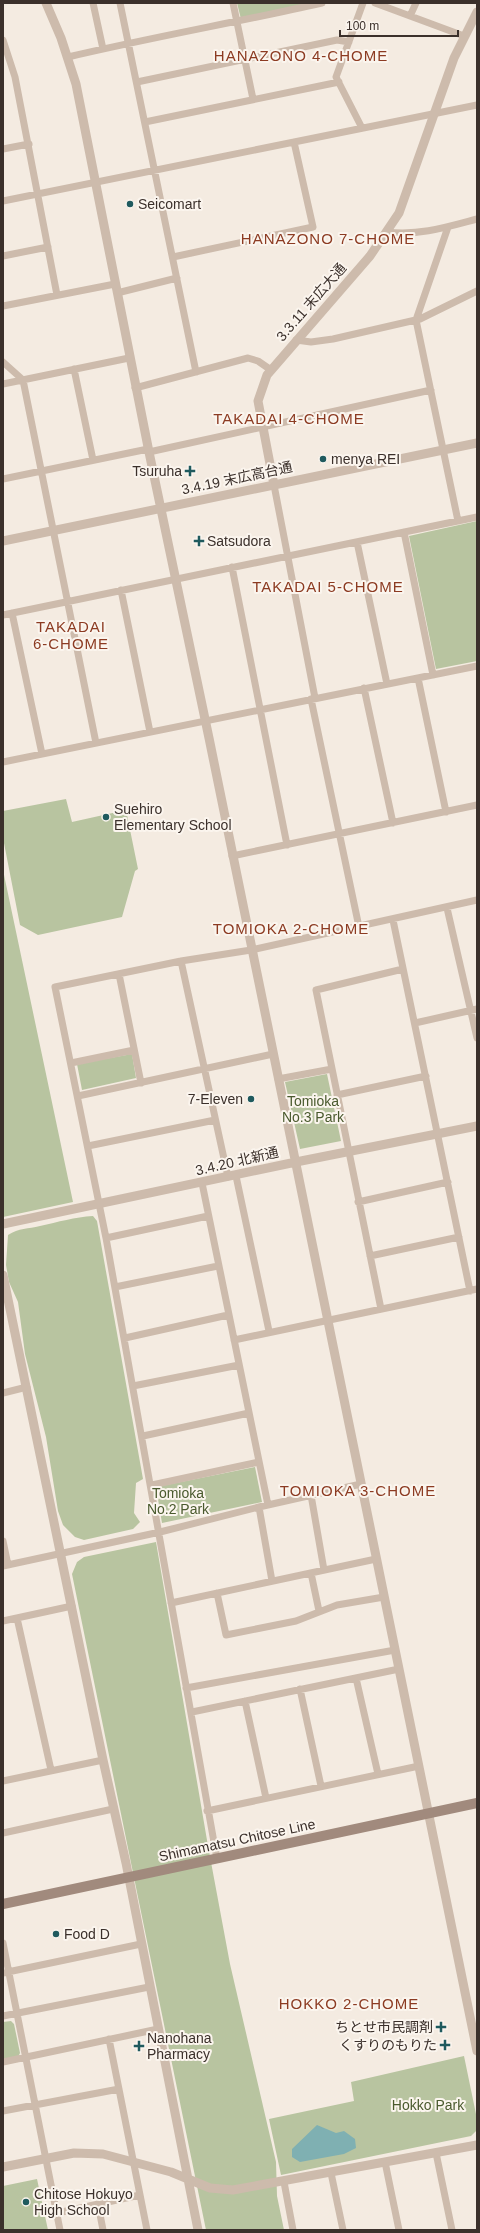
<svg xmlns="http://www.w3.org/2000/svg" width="480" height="2233" font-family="Helvetica,'Noto Sans JP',sans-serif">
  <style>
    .green { fill: #b8c4a0 }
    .water { fill: #7fb0b2 }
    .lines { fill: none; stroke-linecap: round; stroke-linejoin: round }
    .minor { stroke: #cdbbac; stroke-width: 7 }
    .tertiary { stroke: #cdbbac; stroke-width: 9 }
    .secondary { stroke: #a18a7d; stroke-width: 10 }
    .poi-dot { fill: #1f5a5e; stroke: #fbf5ee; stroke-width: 1.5 }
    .labels { text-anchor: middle; stroke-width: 4; stroke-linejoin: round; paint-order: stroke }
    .poi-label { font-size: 14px; fill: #3b302b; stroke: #fbf5ee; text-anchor: start }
    .street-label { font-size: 14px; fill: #3b302b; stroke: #fbf5ee }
    .park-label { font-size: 14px; fill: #4a5a2e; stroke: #fbf5ee }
    .neighbourhood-label { font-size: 15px; letter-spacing: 1px; fill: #8c3b22; stroke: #fbf5ee }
  </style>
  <rect width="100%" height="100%" fill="#f4ebe1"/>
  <path class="green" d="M237,3H310L241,19Z
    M477,521V661L436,669L409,536Z
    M66,799L72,822L126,810L138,869L135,871L122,917L38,935L20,925L3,838V811Z
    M3,870L73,1202L3,1217Z
    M132,1054L136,1078L82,1090L77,1064Z
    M327,1074L341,1141L300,1149L285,1082Z
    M93,1216L97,1221L143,1479L136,1483L134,1513L140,1522L133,1529L84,1540L75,1537L63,1525L58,1511L46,1437L25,1354L18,1302L9,1282L6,1265L8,1235C19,1228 28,1229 40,1226C58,1222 75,1217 93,1216Z
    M255,1467L262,1502L162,1523L156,1487Z
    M156,1542L208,1846L230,1964L276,2162L277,2196L284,2230H206L72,1574L77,1562L84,1557Z
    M11,2021L14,2024L20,2053L18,2057L3,2060V2022Z
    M464,2056L477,2119V2130L471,2136L281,2175L269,2119L354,2101L351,2082Z
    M37,2179L48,2230H3V2186Z"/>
  <path class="water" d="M317,2125L336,2133L344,2131L355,2139L356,2148L344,2154L300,2162L292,2157V2149Z"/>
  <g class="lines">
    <path class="minor" d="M93,3L103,49
      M120,3L196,372
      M233,3L253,99
      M375,3L464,36
      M410,16L416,3
      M3,40L15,77L57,295
      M68,57C153,37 238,22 322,3
      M137,82L337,40L349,42
      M145,122L339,82
      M362,128L336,77L363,3
      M3,149L29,144
      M3,201L477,105
      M448,227L416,320L458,521
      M387,232C419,236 447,227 477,219
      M3,256L48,247
      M173,257L313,227L294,142
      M117,293L177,278
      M3,306L115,284
      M296,340L311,342L333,339L420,319L477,291
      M3,362L23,380L96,743
      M74,369L93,460
      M3,384L129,358
      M135,388L248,358L258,361L271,370
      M149,452L431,390
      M3,479L148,449
      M274,485L315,698
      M404,532L433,675
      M357,542L387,684
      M232,567L287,845
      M121,590L150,732
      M12,613L42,754
      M3,615L477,517
      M418,678L446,812
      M364,688L393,823
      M311,699L359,927
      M3,762L477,666
      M232,856L477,805
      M447,908L477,1038
      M393,920L470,1291
      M181,961L228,1177
      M119,974L141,1083
      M415,1023L477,1009
      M71,1063L134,1050
      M278,1079L332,1069
      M337,1095L426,1076
      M78,1096L273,1054
      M88,1146L215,1120
      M236,1176L269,1331
      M202,1183L268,1505
      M358,1202L448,1182
      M106,1238L208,1216
      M370,1256L459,1237
      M115,1287L218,1266
      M381,1309L316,990L403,969
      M125,1338L228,1315
      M234,1340L477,1289
      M133,1386L239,1365
      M3,1393L27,1387
      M143,1436L249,1413
      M152,1485L259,1462
      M311,1495L324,1570
      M259,1507L272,1581
      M3,1541L8,1565
      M3,1566L160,1532L259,1507L361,1484
      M311,1573L319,1611
      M217,1593L226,1635L296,1621L337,1605L384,1597
      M171,1603L376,1559
      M17,1618L51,1770
      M3,1621L72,1606
      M356,1678L378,1774
      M186,1688L395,1650
      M300,1689L321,1786
      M245,1701L266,1798
      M192,1712L399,1669
      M3,1781L103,1760
      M207,1811L419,1766
      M3,1833L113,1809
      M217,1859L106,1238L55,987L181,961L251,950L477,900
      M3,1943L60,2230
      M3,1973L141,1944
      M3,2016L149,1987
      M109,2039L147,2230
      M3,2062L158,2029
      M3,2111L119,2089
      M436,2153L452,2230
      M385,2162L399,2230
      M331,2173L343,2230
      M284,2182L293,2230
      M98,2204L103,2230
      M57,2213L140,2195"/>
    <path class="tertiary" d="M46,3L61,38L76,84L149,452L209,738L477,2051
      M274,485L258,401L267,375L370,256L399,213L454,58L477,12
      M3,541L477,443
      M3,1224L296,1162L477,1126
      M3,1275L103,1760L126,1863L198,2230
      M3,2167L74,2153L103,2154L171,2172L210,2188L233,2190L477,2145"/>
    <path class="secondary" d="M3,1904L477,1803"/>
  </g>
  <g class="poi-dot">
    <circle cx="130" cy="204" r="4"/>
    <circle cx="323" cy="459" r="4"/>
    <path d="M188 465h4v4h4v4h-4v4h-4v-4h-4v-4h4z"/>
    <path d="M197 535h4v4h4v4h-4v4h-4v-4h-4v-4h4z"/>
    <circle cx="106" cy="817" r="4"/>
    <circle cx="251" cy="1099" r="4"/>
    <circle cx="56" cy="1934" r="4"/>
    <path d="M439 2021h4v4h4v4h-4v4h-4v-4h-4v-4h4z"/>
    <path d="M443 2039h4v4h4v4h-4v4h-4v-4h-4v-4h4z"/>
    <path d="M137 2040h4v4h4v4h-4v4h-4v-4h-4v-4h4z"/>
    <circle cx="26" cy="2202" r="4"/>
  </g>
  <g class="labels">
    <g class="poi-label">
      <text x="138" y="209">Seicomart</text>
      <text x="331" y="464">menya REI</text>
      <text x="182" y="476" text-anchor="end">Tsuruha</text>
      <text x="207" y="546">Satsudora</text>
      <text x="114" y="814">Suehiro<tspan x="114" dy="16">Elementary School</tspan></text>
      <text x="243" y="1104" text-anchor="end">7-Eleven</text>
      <text x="64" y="1939">Food D</text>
      <text x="433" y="2032" text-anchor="end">ちとせ市民調剤</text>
      <text x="147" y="2043">Nanohana<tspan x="147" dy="16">Pharmacy</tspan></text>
      <text x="437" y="2050" text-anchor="end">くすりのもりた</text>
      <text x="34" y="2199">Chitose Hokuyo<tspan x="34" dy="16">High School</tspan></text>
    </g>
    <g class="street-label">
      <text transform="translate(311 302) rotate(-49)" y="5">3.3.11 末広大通</text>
      <text transform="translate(237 478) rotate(-12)" y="5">3.4.19 末広高台通</text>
      <text transform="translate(237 1161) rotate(-13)" y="5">3.4.20 北新通</text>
      <text transform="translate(237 1840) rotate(-12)" y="5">Shimamatsu Chitose Line</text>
    </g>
    <g class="park-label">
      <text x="313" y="1106">Tomioka<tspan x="313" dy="16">No.3 Park</tspan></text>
      <text x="178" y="1498">Tomioka<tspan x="178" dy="16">No.2 Park</tspan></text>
      <text x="428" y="2110">Hokko Park</text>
    </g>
    <g class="neighbourhood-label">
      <text x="301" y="61">HANAZONO 4-CHOME</text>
      <text x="328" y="244">HANAZONO 7-CHOME</text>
      <text x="289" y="424">TAKADAI 4-CHOME</text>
      <text x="328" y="592">TAKADAI 5-CHOME</text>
      <text x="71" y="632">TAKADAI<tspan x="71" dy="17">6-CHOME</tspan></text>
      <text x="291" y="934">TOMIOKA 2-CHOME</text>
      <text x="358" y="1496">TOMIOKA 3-CHOME</text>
      <text x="349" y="2009">HOKKO 2-CHOME</text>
    </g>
  </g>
  <rect width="480" height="2233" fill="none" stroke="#3b302b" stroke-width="8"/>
  <path d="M340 30v6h118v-6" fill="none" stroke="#3b302b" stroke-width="2"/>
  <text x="346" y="30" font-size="12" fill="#3b302b" stroke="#fbf5ee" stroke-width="3" paint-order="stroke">100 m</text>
</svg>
